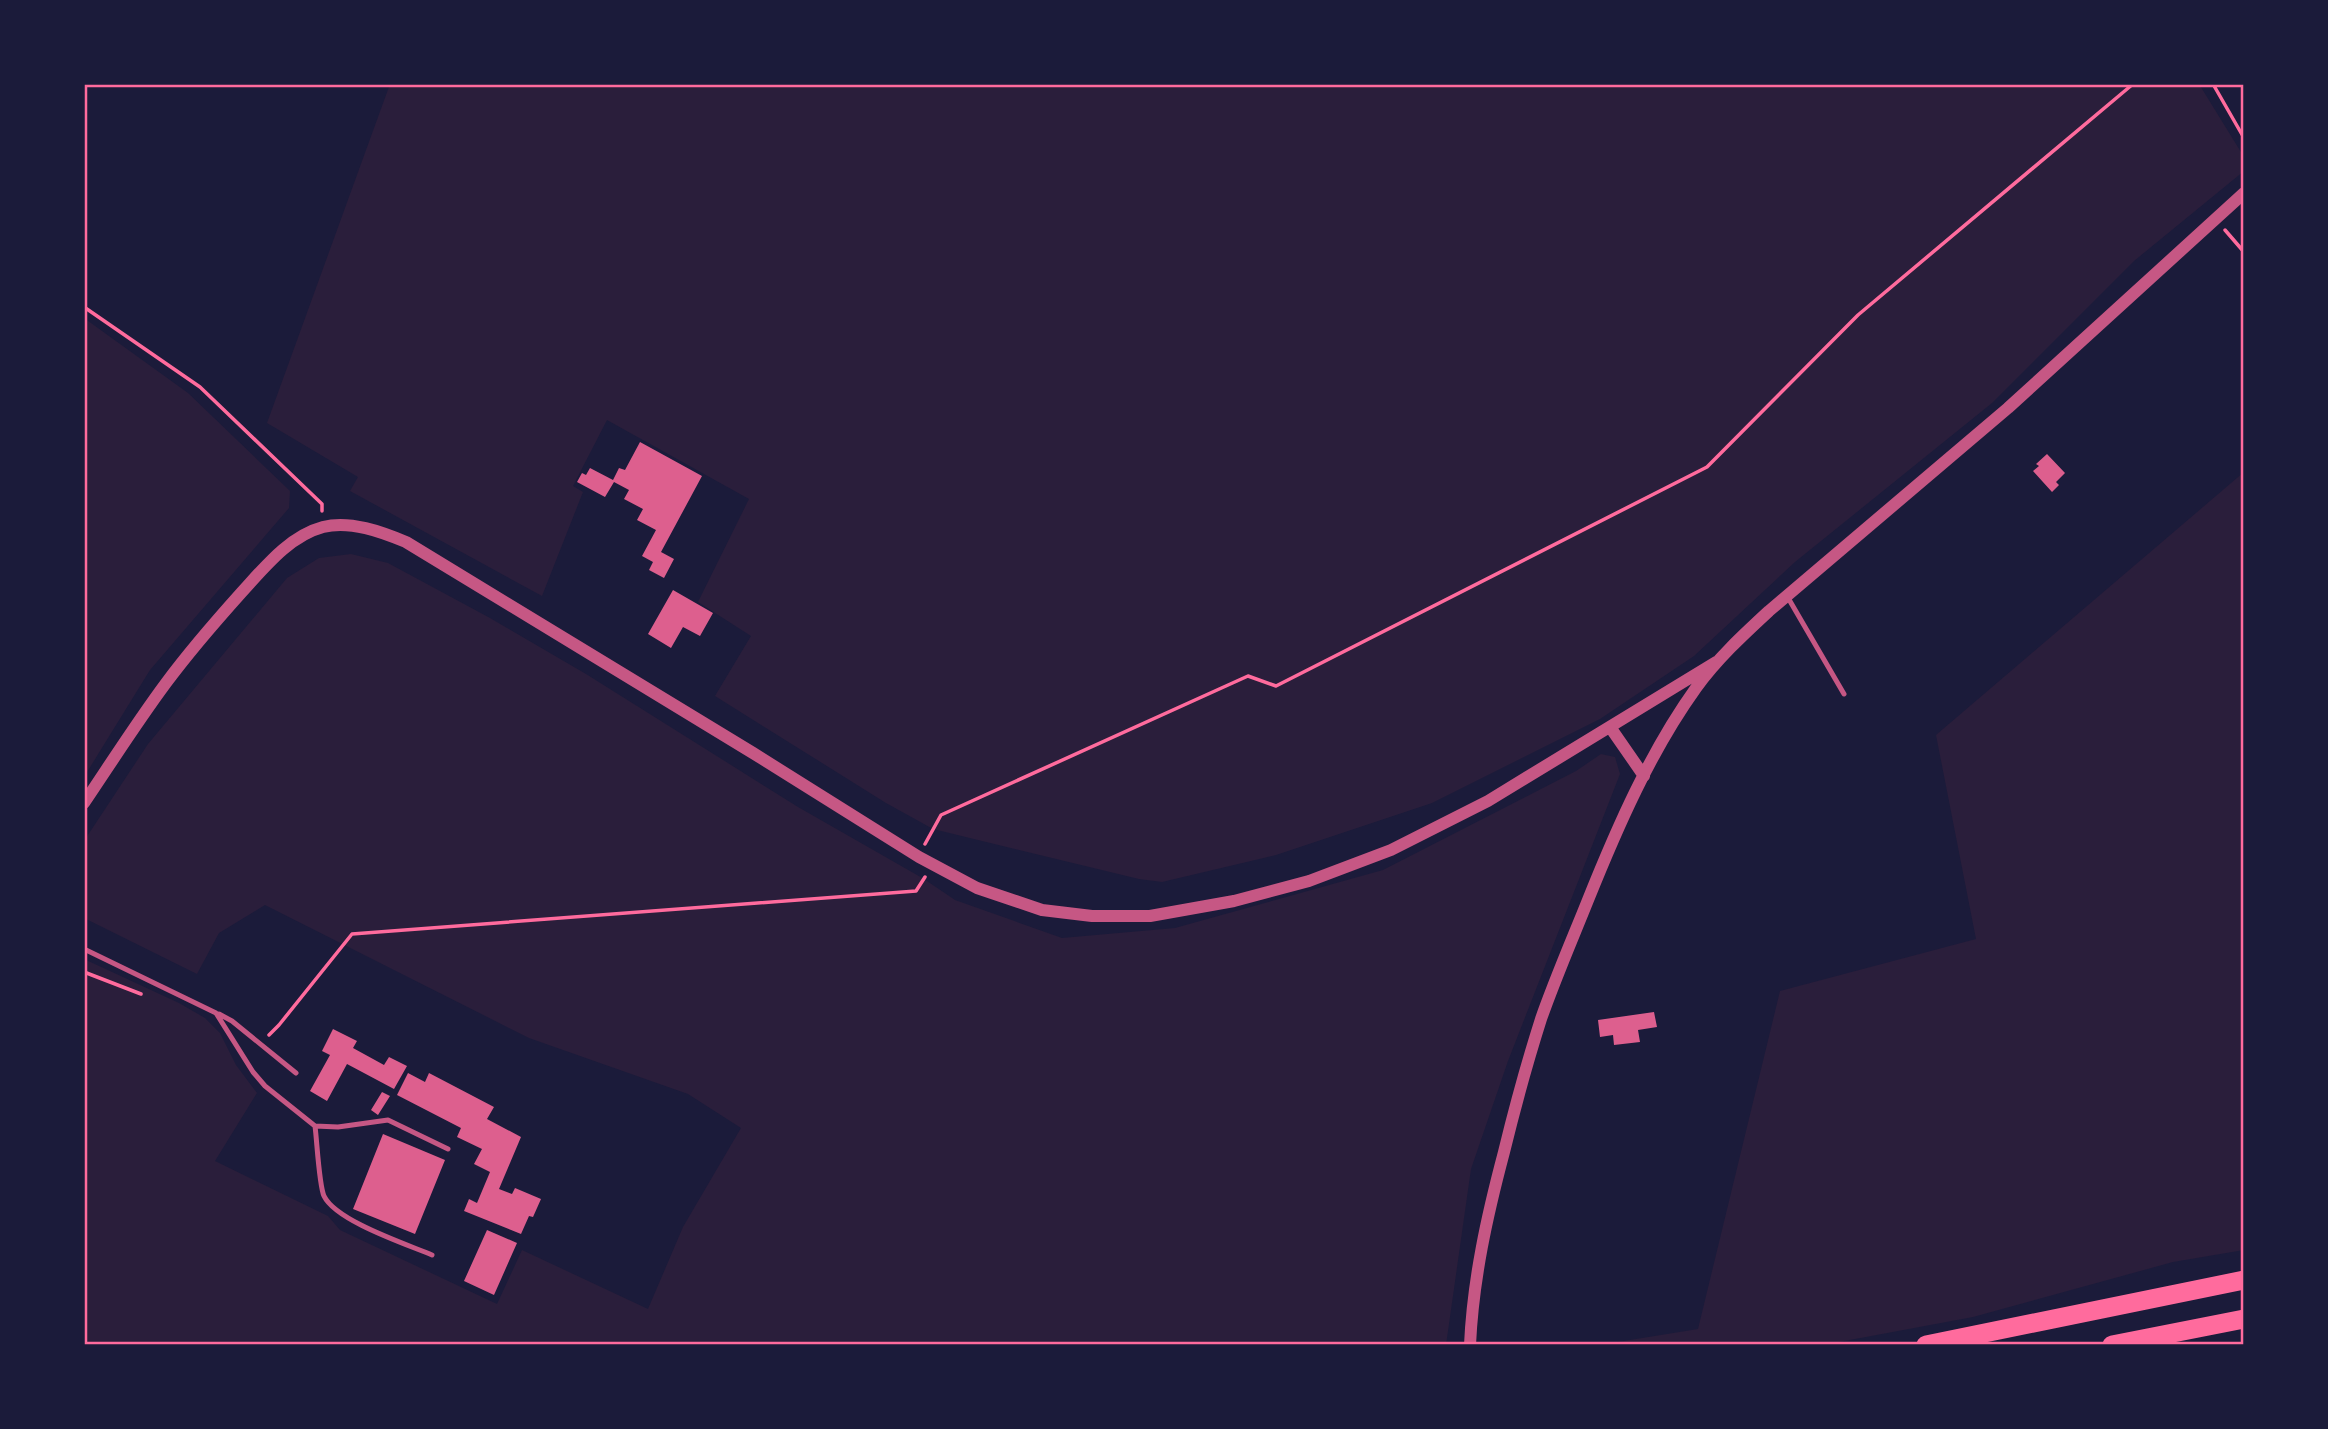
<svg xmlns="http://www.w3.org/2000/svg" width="2328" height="1429" font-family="'IBM Plex Sans',sans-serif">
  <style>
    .green { fill: #2a1e3b }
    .building { fill: #dd5f8e }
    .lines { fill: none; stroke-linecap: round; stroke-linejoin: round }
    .path { stroke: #ff6b9d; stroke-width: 3.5 }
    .service { stroke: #c65784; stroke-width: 5 }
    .tertiary { stroke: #c65784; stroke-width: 12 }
    .trunk { stroke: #ff6b9d; stroke-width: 19 }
    .neatline { fill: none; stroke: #ff6b9d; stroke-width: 2.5 }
  </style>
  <rect width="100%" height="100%" fill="#1b1b3a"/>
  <path class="green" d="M390,84H2199L2244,157V171L2134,261L1992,403L1795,562L1694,656L1600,719L1432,803L1276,855L1162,882L1139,879L933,829L886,803L715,696L751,636L698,602L749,499L607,420L573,486L583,492L542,596L350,491L358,477L267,423Z
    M84,318L188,393L290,491L289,508L150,670L84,777Z
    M2244,472V1250L2173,1262L1973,1317L1823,1345H1599L1698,1329L1780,991L1976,939L1936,735Z
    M351,554L388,563L490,618L586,674L798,807L924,879L955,900L1062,938L1175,928L1383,870L1576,771L1601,754L1615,757L1620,774L1508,1061L1471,1169L1446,1345H84V959L179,1003L205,1018L220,1033L236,1065L257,1093L215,1161L328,1216L340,1230L497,1304L522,1250L648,1309L683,1227L741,1128L688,1094L529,1038L265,905L219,933L197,974L84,918V841L148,744L287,578L319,558Z"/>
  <path class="building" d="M640,442L702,476L661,552L674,559L664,578L649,570L653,562L642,556L656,530L637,520L643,509L624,499L629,490L614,482L605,497L577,482L582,473L586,475L590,468L613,480L619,468L625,470Z
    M2047,454L2065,473L2056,482L2059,485L2052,492L2033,471L2039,466L2036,464Z
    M673,590L713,613L700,636L683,627L671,648L648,634Z
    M1654,1012L1657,1027L1638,1030L1640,1042L1614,1045L1613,1035L1600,1037L1598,1020Z
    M333,1029L357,1041L353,1048L384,1065L389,1057L407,1066L394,1089L347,1064L327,1101L310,1091L330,1055L322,1051Z
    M408,1073L425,1082L429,1073L494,1107L487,1119L521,1137L499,1189L512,1194L515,1188L541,1199L533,1217L529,1216L521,1234L464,1211L469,1199L477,1203L490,1172L474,1164L482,1149L457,1137L461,1128L397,1095Z
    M382,1092L390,1096L378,1115L371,1110Z
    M383,1134L445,1160L415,1234L353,1209Z
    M487,1230L517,1243L494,1295L464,1281Z"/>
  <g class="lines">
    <path class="path" d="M2213,84L2244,138
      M2225,230L2244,252
      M84,307L200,387L322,504V511
      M925,844L941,815L1248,676L1276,686L1707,467L1858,315L2133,84
      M84,972L141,994
      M269,1035L279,1025L352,934L916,891L925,877"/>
    <path class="service" d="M1787,596L1844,694
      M84,949L216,1013L253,1072L265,1086L315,1126L338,1127L388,1120L448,1149
      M219,1014L232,1021L296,1073
      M315,1126C317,1141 319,1185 324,1196C336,1221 406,1244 432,1255"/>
    <path class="tertiary" d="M1610,727L1644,776
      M84,803C111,763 137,722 166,683C189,652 215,622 241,593C264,568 289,536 323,527C350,520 382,532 406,542L753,753L919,857L977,888L1042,910L1092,916H1150L1234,901L1309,881L1391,850L1488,801L1716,662
      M1470,1345C1473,1279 1487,1216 1504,1152C1515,1107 1527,1063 1541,1019C1555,979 1572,940 1588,900C1617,828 1650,752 1696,688C1717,659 1743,635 1769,611L2008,408L2244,193"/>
    <path class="trunk" d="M1926,1345L2244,1280
      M2112,1345L2244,1319"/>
  </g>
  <rect width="2328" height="1429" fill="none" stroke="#1b1b3a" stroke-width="172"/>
  <rect x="86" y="86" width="2156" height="1257" class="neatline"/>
</svg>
